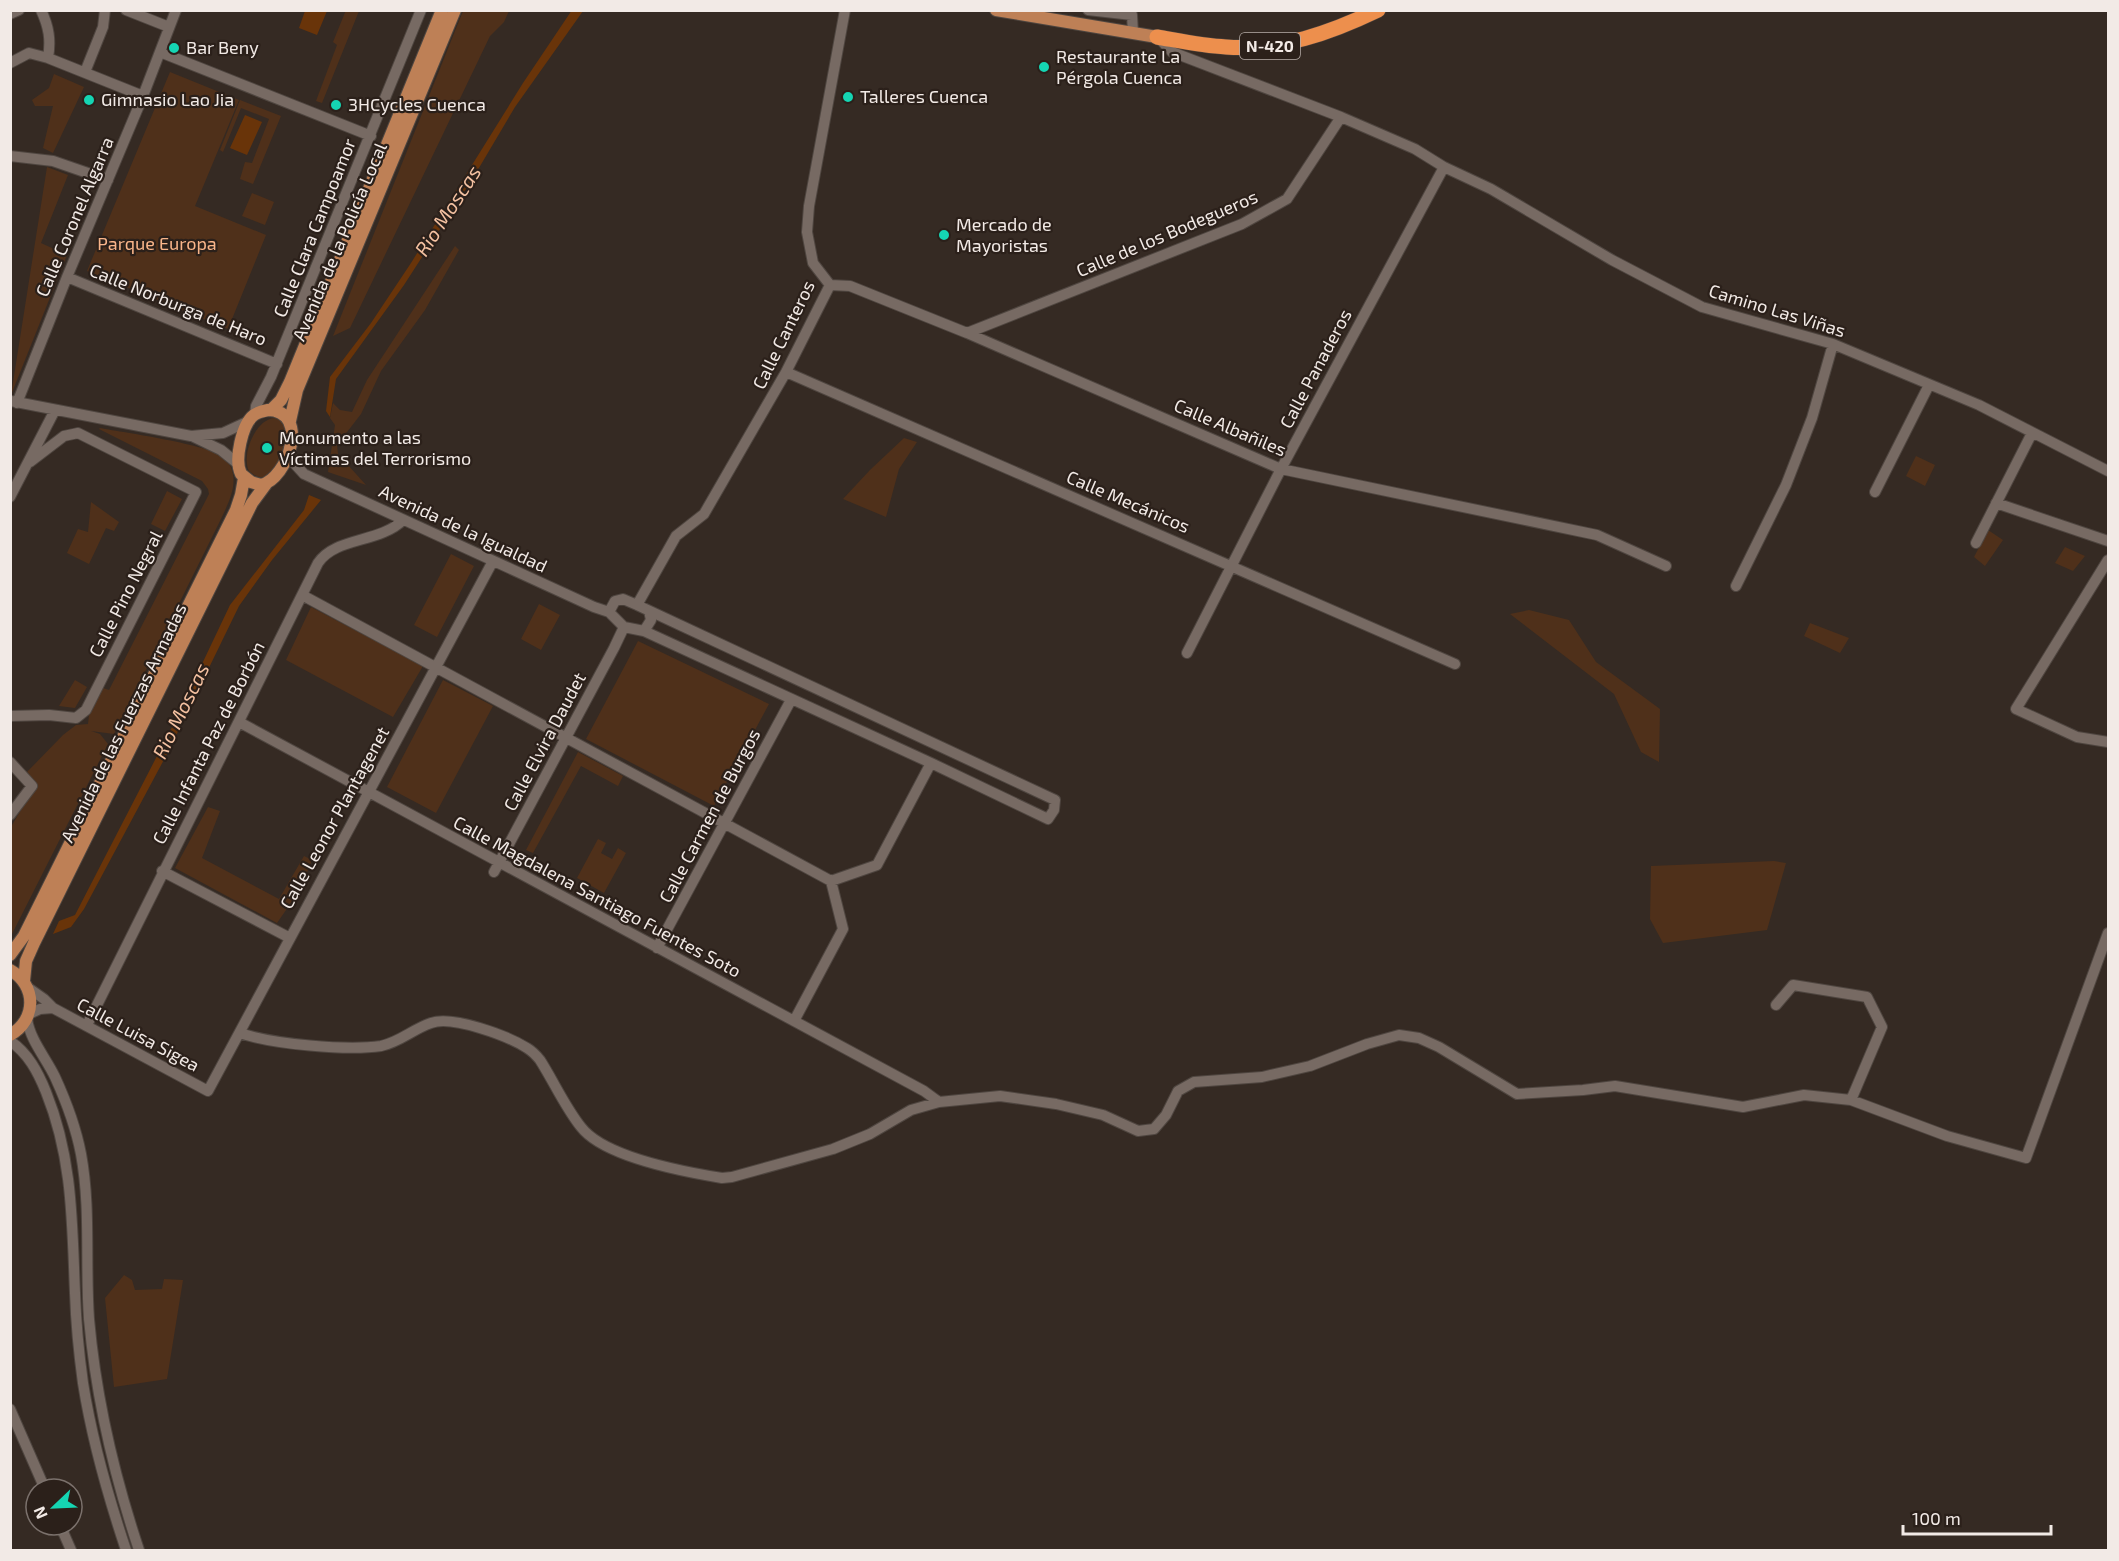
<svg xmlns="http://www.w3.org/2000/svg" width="2119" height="1561" font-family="'Exo 2',sans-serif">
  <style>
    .green { fill: #4f301a }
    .water { fill: #693409 }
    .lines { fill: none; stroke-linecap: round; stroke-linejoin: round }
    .minor-casing { stroke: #4f4640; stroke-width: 12 }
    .major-casing { stroke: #4f4640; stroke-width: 14 }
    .highway-casing { stroke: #4f4640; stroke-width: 16 }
    .minor { stroke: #776a63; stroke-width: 10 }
    .major { stroke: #be8056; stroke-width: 12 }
    .highway { stroke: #ed8f4d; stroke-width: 15 }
    .poi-dot { fill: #15d5b3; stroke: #2b201a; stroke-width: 2 }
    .labels { text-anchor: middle; stroke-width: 4.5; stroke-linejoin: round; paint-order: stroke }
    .shield { fill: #2b201a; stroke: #b6ada9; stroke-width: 1.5 }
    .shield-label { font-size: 16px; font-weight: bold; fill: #f2eae6 }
    .poi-label { font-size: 18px; fill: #f2eae6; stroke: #2b201a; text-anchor: start }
    .street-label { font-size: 18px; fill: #f2eae6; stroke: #2b201a }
    .park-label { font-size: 18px; fill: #f9b58a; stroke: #2b201a }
    .water-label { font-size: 20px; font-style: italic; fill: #f4c1a1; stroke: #2b201a }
  </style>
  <rect width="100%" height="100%" fill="#352a23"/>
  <path class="green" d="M346,10L359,11L322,103L316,101L337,45L333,42Z
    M463,11H509L504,22L490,36L350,328L333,336Z
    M170,72L239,100L195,206L266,235L228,329L87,271Z
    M54,74L84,87L53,153L43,148L53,106H35L32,100L49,88Z
    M240,100L281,116L253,184L240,179L245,162L252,163L269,119L241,108L223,152L220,150Z
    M47,167L68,175L41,243L67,255L11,395Z
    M252,193L274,202L265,225L242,216Z
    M455,246L459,250L425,310L381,371L361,414L337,445L338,454L366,485L328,472L335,425L330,418L333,403L340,410L352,412L367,380Z
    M274,418L279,419L288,430C284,447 275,494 249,471C241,455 255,420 274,418Z
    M100,428C126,433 208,444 225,458C229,462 232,469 233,474C236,491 226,508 219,523L114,734L91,731L100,734L108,744L11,936V827L36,784L27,772L63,735L76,725L88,724L89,715L103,688L109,690L209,494L208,489L202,481L99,429Z
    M904,438L917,442L899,469L886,517L843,499L870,470Z
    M1916,456L1935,465L1925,486L1906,476Z
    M167,491L182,499L165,531L151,524Z
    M91,502L119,522L114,531L106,528L89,564L67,553L78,529L88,532Z
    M1988,530L2003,540L1985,566L1974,557Z
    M2065,547L2085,556L2073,571L2055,563Z
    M451,554L474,566L437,637L414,625Z
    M539,604L560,615L541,650L521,639Z
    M311,607L423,666L393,717L286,660Z
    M1529,610L1569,620L1596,662L1660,709L1659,762L1641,752L1614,694L1510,614Z
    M1810,623L1849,638L1840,653L1804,636Z
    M638,641L769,704L714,806L586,739Z
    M75,680L87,687L75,708L59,706Z
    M443,680L493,706L436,813L387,787Z
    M578,752L623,776L618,786L581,766L533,853L526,850Z
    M208,807L220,811L202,858L279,899L304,856L312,860L300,890L277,923L175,868Z
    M598,839L606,843L601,853L612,859L618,848L626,853L604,893L577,878Z
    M1774,861L1786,863L1767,930L1663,943L1650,919L1651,866Z
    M124,1275L132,1280L135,1290L162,1289L164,1279L183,1280L167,1379L114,1387L105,1298Z"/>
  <path class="water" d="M572,10L583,11L515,107L473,178L404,285L336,379L330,417L326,411L330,377L371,323L411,263L523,83Z
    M305,11H327L317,35L299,28Z
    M245,115L262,122L247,155L230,148Z
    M309,495L321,500L272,560L239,606L167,754L84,909L71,927L53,934L59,921L75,915L173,725L230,605L304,510Z"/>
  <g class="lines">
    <defs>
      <path id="minor" d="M41,10C49,27 51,40 48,58
        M126,10L169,27
        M1088,10L1132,15L1133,33
        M10,14L19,10
        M1158,37L1172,52L1341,117L1415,149L1444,167L1491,189L1612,260L1702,307L1833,344L1979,405L2108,471
        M160,52L371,136
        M10,63L29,53L48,58L143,96
        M85,72L103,27L105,10
        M10,156L53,161L108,180
        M67,277L277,364
        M830,285L850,286L967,333L1281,469L1597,535L1666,566
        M967,333L1242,224L1287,199L1341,117
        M786,372L1455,664
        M11,401L191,436L223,433L249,421
        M17,403L67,277L143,96L176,10
        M255,415L256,406L271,377L421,10
        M194,437L221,450L237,463
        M289,448L293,462L304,474L594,607L609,612
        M30,462L64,436L78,433
        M1875,492L1929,385
        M10,497L55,410
        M1996,503L2108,541
        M1976,543L2032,433
        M2108,560L2016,709L2077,737L2108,742
        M1736,586L1786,485L1812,418L1833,344
        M302,595L831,881
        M637,605L676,536L704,514L786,372L830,285L813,263L807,232L809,206L845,10
        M644,631L931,763L1048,819L1054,810L1055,800L637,605L623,599L615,601L609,612L624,627L644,631L651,620L649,611
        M1187,653L1281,469L1444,167
        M10,716L49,715L76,718L86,710L196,492L78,433
        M239,722L924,1091L939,1102
        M10,762L32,786L10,815
        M162,871L290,938
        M494,872L614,648L624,627
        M657,948L791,700
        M27,987L44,999L53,1008L208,1091L493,561
        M1776,1005L1793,985L1867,997L1882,1027L1851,1100
        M29,1014L40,1009L53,1008
        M27,1019C30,1040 46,1058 55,1077C66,1101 76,1128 81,1154C91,1208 85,1264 89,1319C96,1398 114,1475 139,1550
        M794,1021L843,929L831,881L877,865L931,763
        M87,1025L318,563C335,537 380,543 403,520
        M240,1033C272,1044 347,1051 381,1046C400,1042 413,1029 431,1023C452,1015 508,1036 527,1048C532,1051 536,1055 540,1060C554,1082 565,1107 581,1127C604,1157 685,1172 722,1178L732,1177L833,1149L870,1134L911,1110L939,1102L1000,1096L1056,1104L1103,1115L1138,1131L1154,1129L1166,1115L1178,1091L1194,1082L1262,1077L1310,1066L1367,1044L1399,1035L1419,1038L1439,1047L1517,1094L1583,1090L1615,1086L1743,1107L1804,1095L1851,1100L1947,1136L2026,1158L2108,933
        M10,1041C28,1053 38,1072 46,1092C73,1159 72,1223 75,1293C76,1323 79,1354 83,1383C92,1440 108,1496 126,1550
        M10,1409L45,1489
        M60,1525L71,1550"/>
      <path id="major" d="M996,10L1157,37
        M268,410C311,411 288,479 261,485L251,482L241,474C234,460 242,424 254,415C258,412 263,411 268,410Z
        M271,410L281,400L290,382L442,10
        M290,421L297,390L455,10
        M10,955L24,936L236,510L241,495L244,478
        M10,970C37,985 37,1020 10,1035
        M24,981L26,961L34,943L252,503L266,484"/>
      <path id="highway" d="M1157,37C1180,41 1203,46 1226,47C1280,51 1330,33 1378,10"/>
    </defs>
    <use href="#minor" class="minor-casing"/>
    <use href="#major" class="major-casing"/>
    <use href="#highway" class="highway-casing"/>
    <use href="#minor" class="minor"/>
    <use href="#major" class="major"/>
    <use href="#highway" class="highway"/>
  </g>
  <g class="poi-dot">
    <circle cx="174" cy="48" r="6"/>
    <circle cx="1044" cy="67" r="6"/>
    <circle cx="848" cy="97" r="6"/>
    <circle cx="89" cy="100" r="6"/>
    <circle cx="336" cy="105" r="6"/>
    <circle cx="944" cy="235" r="6"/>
    <circle cx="267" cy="448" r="6"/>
  </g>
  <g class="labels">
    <rect class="shield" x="1240" y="33" width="60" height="26" rx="4.5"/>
    <g class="shield-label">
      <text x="1270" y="52">N-420</text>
    </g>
    <g class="poi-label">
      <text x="186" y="54">Bar Beny</text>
      <text x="1056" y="63">Restaurante La<tspan x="1056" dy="21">Pérgola Cuenca</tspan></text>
      <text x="860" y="103">Talleres Cuenca</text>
      <text x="101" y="106">Gimnasio Lao Jia</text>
      <text x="348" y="111">3HCycles Cuenca</text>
      <text x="956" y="231">Mercado de<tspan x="956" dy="21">Mayoristas</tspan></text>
      <text x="279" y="444">Monumento a las<tspan x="279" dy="21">Víctimas del Terrorismo</tspan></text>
    </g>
    <g class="street-label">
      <text transform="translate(75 217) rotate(-67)" y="6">Calle Coronel Algarra</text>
      <text transform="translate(315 228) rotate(-68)" y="6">Calle Clara Campoamor</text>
      <text transform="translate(1167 234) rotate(-23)" y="6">Calle de los Bodegueros</text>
      <text transform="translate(340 242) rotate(-67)" y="6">Avenida de la Policía Local</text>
      <text transform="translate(178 305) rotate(22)" y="6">Calle Norburga de Haro</text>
      <text transform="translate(1777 311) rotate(17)" y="6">Camino Las Viñas</text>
      <text transform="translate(784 335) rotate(-64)" y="6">Calle Canteros</text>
      <text transform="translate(1316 369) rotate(-62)" y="6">Calle Panaderos</text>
      <text transform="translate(1230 428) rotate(23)" y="6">Calle Albañiles</text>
      <text transform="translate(1128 502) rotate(23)" y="6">Calle Mecánicos</text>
      <text transform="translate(463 529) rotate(25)" y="6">Avenida de la Igualdad</text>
      <text transform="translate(126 594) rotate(-63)" y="6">Calle Pino Negral</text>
      <text transform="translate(124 723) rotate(-64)" y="6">Avenida de las Fuerzas Armadas</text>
      <text transform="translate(545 742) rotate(-62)" y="6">Calle Elvira Daudet</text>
      <text transform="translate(209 743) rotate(-63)" y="6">Calle Infanta Paz de Borbón</text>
      <text transform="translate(710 816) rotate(-62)" y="6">Calle Carmen de Burgos</text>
      <text transform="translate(335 818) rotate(-61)" y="6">Calle Leonor Plantagenet</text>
      <text transform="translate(597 897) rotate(28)" y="6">Calle Magdalena Santiago Fuentes Soto</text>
      <text transform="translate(138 1035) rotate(28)" y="6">Calle Luisa Sigea</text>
    </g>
    <g class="park-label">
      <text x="157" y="250">Parque Europa</text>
    </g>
    <g class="water-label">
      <text transform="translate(448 211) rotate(-57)" y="7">Rio Moscas</text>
      <text transform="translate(181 711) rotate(-64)" y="7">Rio Moscas</text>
    </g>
  </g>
  <rect width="2119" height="1561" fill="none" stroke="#f2eae6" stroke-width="24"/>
  <g transform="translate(54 1507) rotate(247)"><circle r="28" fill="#2b201a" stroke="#7b716c" stroke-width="1.5"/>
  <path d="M0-4.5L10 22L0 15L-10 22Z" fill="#15d5b3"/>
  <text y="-9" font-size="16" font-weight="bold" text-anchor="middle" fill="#f2eae6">N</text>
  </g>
  <path d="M1903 1525v9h148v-9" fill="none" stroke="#f2eae6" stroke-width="3"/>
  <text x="1912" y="1525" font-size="18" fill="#f2eae6" stroke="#2b201a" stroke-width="4.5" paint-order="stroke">100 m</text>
</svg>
